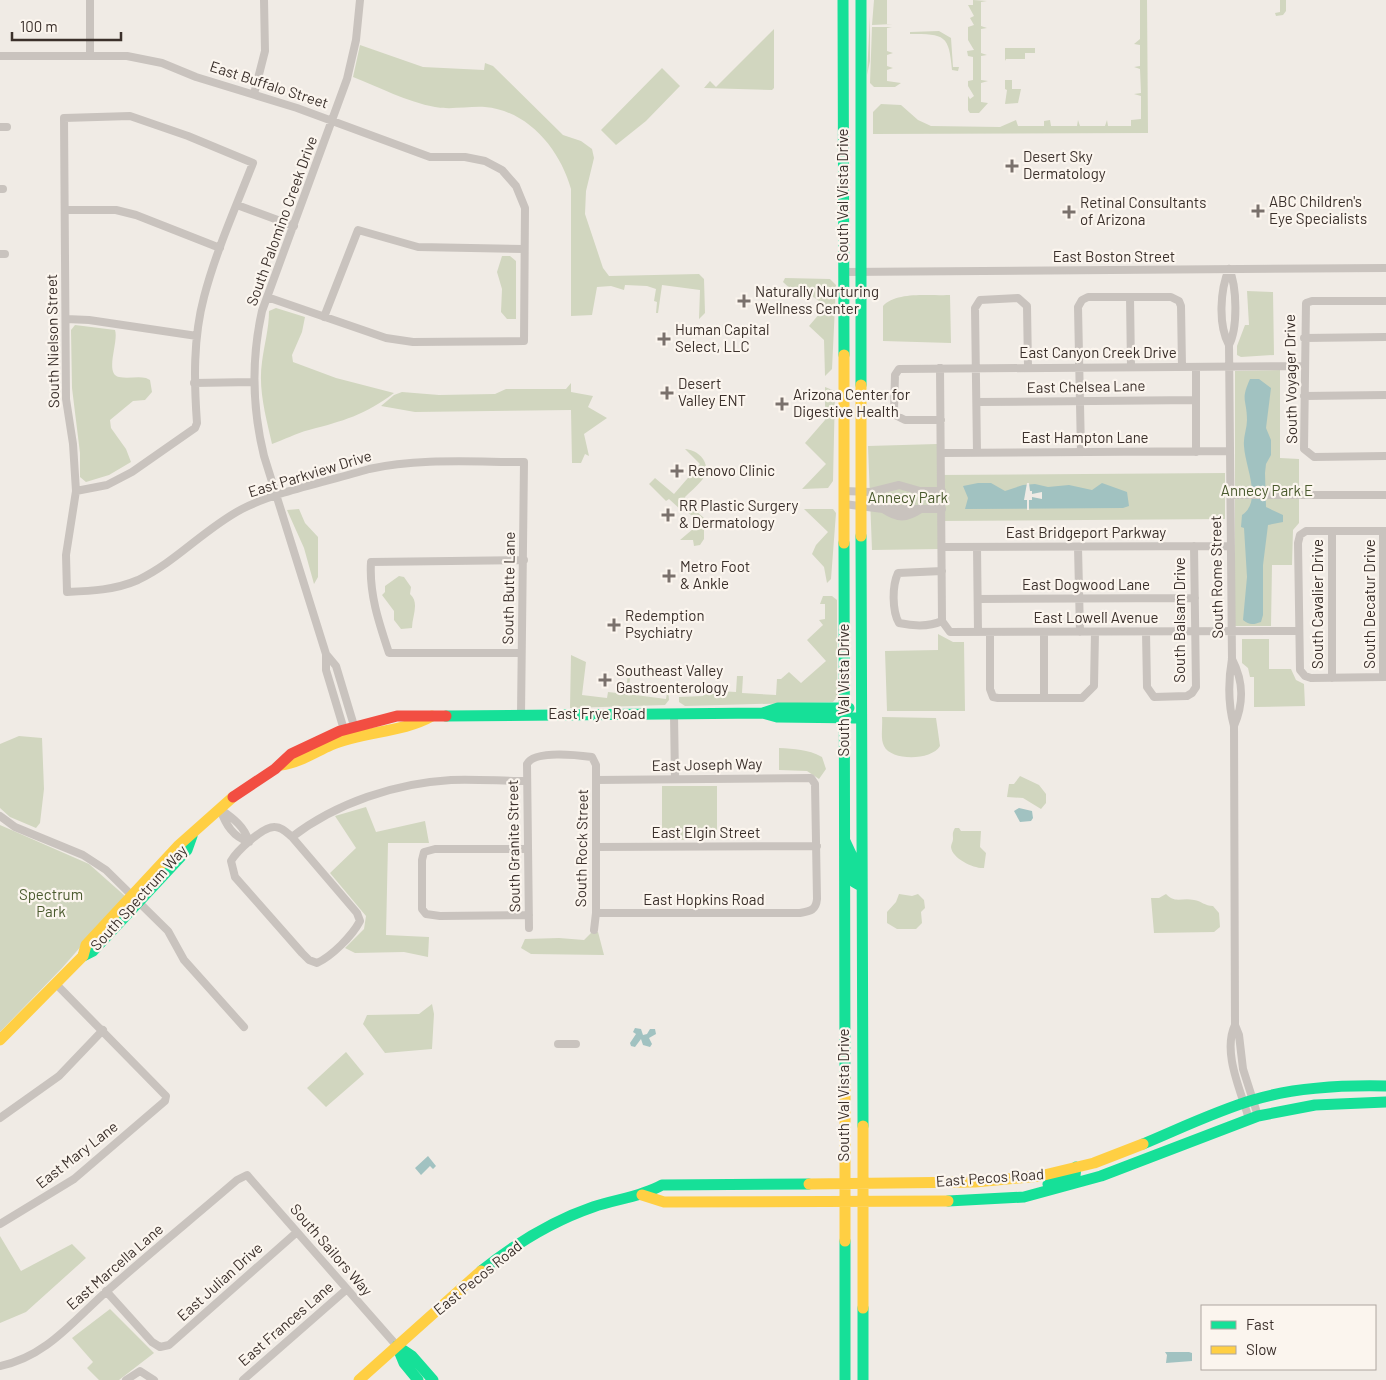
<svg xmlns="http://www.w3.org/2000/svg" width="1386" height="1380" font-family="Barlow,sans-serif">
  <style>
    .green { fill: #d1d6bf }
    .water { fill: #a1c2c1 }
    .pier { fill: #f0ebe5 }
    .lines { fill: none; stroke-linecap: round; stroke-linejoin: round }
    .street { stroke: #c9c3be; stroke-width: 8 }
    .fast { stroke: #16e098; stroke-width: 11 }
    .slow { stroke: #ffcf43; stroke-width: 11 }
    .jam { stroke: #f24e42; stroke-width: 11 }
    .poi-dot { fill: #7a716c; stroke: #fbf5ee; stroke-width: 2 }
    .labels { text-anchor: middle; stroke-width: 4.5; stroke-linejoin: round; paint-order: stroke }
    .street-label { font-size: 15px; fill: #3b302b; stroke: #fbf5ee }
    .poi-label { font-size: 15px; fill: #3b302b; stroke: #fbf5ee; text-anchor: start }
    .park-label { font-size: 15px; fill: #4a5a2e; stroke: #fbf5ee }
  </style>
  <rect width="100%" height="100%" fill="#f0ebe5"/>
  <path class="green" d="M874,0H887V24H893L872,25Z
    M973,0L987,1L981,2V26L987,28L981,29V53L987,55L981,56V80L988,81L981,83V102L988,103L979,113H970L968,110V96L970,99L974,96L968,86V81L973,80V57L968,56L967,51L974,50L968,40V27L974,25L970,18L974,16L968,5H973Z
    M1140,0H1147L1148,133L873,134V112L881,104L901,105L918,120L931,126L1000,127L1016,120L1018,126H1044V121L1050,120L1051,126H1077L1078,120L1080,126H1105L1107,120L1108,126H1131V120L1141,119V96L1134,94L1141,93L1140,69L1134,67L1140,66V45L1134,44L1140,39Z
    M1280,0H1286V11L1283,15L1276,16L1275,13L1280,12Z
    M870,16V61L867,75Z
    M872,27H892L887,28V51L893,53L887,55V66L893,68L887,70V81L901,83L895,87H874L870,83Z
    M774,29V88L772,90L704,88L710,81L716,87Z
    M939,31L951,38L953,67H959L958,71L952,70C949,35 945,34 910,34V32Z
    M360,45L423,67L484,70L485,63L493,66L563,135L581,141L592,149L594,158L586,191L585,214L603,268L609,276L699,274L704,279L705,313L699,319L700,290L662,285L658,313H656L657,302L654,301L656,289L647,286L625,285L624,290L611,286L597,287L592,315L571,316V189C560,150 529,111 485,107C469,106 451,110 435,107C407,102 379,87 353,77Z
    M1005,48H1035V53H1025V59H1006L1005,61Z
    M662,68L680,86L646,121L616,145L601,130Z
    M1005,80H1012V89H1021L1018,103L1005,104L1007,90L1005,89Z
    M502,256H510L516,261V319H507L501,312L502,289L497,272Z
    M785,278L830,279L836,285L832,369L825,376L824,340L809,326L826,306L801,288L796,294L783,282Z
    M1247,291L1273,292L1274,355L1241,357L1237,355V346L1245,325H1249Z
    M950,295L951,343L883,341V306C896,291 931,296 950,295Z
    M276,308L305,317L302,332L292,355L293,362L336,378L394,393C365,415 343,421 309,430C296,433 284,440 272,444C266,417 258,390 262,362C264,345 269,329 269,311Z
    M75,325L115,330C119,342 104,374 119,377C129,379 137,376 146,378L150,380L152,392L145,400L133,401L110,420L111,428L126,449L131,462L109,475L86,482L80,477V453L72,388L71,330Z
    M1280,370V458L1299,459V523L1293,530L1292,565H1272L1271,626H1235V371Z
    M571,383V392L593,396L588,407L607,418L584,434L589,456L585,454L581,463H572L571,410L415,412L381,406L394,395L402,392L439,395L495,394L506,389H566Z
    M825,387L835,391L833,481L828,488L802,489L826,464L805,443L825,420Z
    M937,444L938,475L1225,473V519L939,521V549L872,550L868,446Z
    M685,449C700,450 713,465 702,480C697,486 690,492 685,497L686,502L704,518V539L700,545L694,546L693,540H680L700,523L683,508L681,510L669,499L666,501L649,484L655,478L674,494L700,464Z
    M299,509L305,523L318,537V577L314,584L304,548L287,510Z
    M804,509H833L836,513L831,579L827,583L824,567L812,554L816,545L828,532Z
    M399,576L404,577L411,587L410,594C420,603 412,616 412,628L401,629L394,620V611L382,595L385,592V586Z
    M823,596H832L837,600V697L833,702L685,706L679,702V697L703,696L704,693L719,694V691L736,692L737,676H743L742,693L776,695L777,679H781L789,672L801,683L826,661L807,640L823,625L819,620L825,619V604H820Z
    M938,634L953,642H964L965,711H887L885,651L938,650Z
    M1242,639H1269V669H1291L1296,680L1304,684L1305,706L1254,707V677H1250L1248,668L1242,663Z
    M571,655L586,662L582,695L607,698L608,692L626,694L628,671H631L628,694L666,699L668,686L669,700L665,705L570,708Z
    M882,717L936,718L940,746C931,761 891,761 884,746C880,738 883,726 882,717Z
    M19,736L42,738L44,789L40,823L36,828L10,817L0,808V744Z
    M779,748C795,749 807,749 822,757L826,769L819,779L807,771L779,770Z
    M1020,776L1039,785L1046,794V803L1041,809L1023,798L1007,797L1009,784H1014Z
    M662,786H717V840H662Z
    M366,807L376,832L425,821L429,843H388L386,935L429,937L428,957L404,952L355,953L345,948L364,929L366,916L330,873L356,848L335,816Z
    M0,825L89,864L125,896L62,968L0,1032Z
    M955,828H959L961,831H981L980,847L986,853L984,868C975,869 952,859 951,847C951,844 953,842 953,839C953,834 952,833 955,828Z
    M899,894L912,896L918,894L924,900L925,908L921,912L922,923L916,929H897L887,923V912L896,902Z
    M1166,894C1175,904 1182,897 1194,900C1201,901 1205,906 1213,906L1219,913L1220,927L1214,932L1154,933L1151,898H1159Z
    M598,932L604,955L531,954L521,948L525,939L559,938L584,940L591,933Z
    M432,1004L434,1014L432,1049L385,1053L363,1024L367,1015L419,1014Z
    M346,1052L364,1074L326,1107L307,1088Z
    M0,1236L21,1271L72,1244L86,1258L26,1312L0,1323Z
    M110,1309L154,1353L119,1380H99L87,1368L93,1362L72,1338Z"/>
  <path class="water" d="M1250,379H1259L1271,388L1266,428L1271,440V455L1266,464L1265,473L1266,507L1283,515V522L1268,525L1263,565V615L1261,622C1253,625 1249,625 1243,620L1247,577L1244,528L1241,527L1242,515C1263,501 1245,467 1244,446C1243,437 1247,429 1247,420C1247,399 1240,401 1250,379Z
    M978,483H991L1005,491L1023,485L1035,484L1048,487L1069,485L1092,490L1102,483L1127,492L1129,506L1123,508L965,509L968,498L963,486Z
    M1019,808L1032,811L1033,818L1031,821L1020,822L1014,811Z
    M635,1028L641,1029L643,1035L647,1034L650,1029H655L656,1034L649,1038L652,1044L650,1047L643,1045L641,1039L635,1047L631,1046L630,1043L636,1034L633,1032Z
    M428,1156L436,1166L433,1169L430,1166L421,1175L415,1168Z
    M1165,1352H1189L1192,1353V1361L1166,1363L1167,1355Z"/>
  <path class="pier" d="M1027,483H1029L1030,491H1032V494L1042,492V499L1032,497V500H1029V510H1027V500H1024Z"/>
  <g class="lines">
    <path class="street" d="M90,0V55
      M0,56H127L162,63L196,77L297,108L430,157H465L485,161L502,170L516,186L525,208L524,341L413,342L386,338L267,297
      M254,94L265,51L264,0
      M0,127H7
      M0,189H3
      M237,205L294,226
      M65,210H116L136,215L220,248
      M0,254H5
      M1229,269C1220,290 1218,325 1229,345L1232,659C1228,682 1228,704 1234,726L1235,1025L1239,1035L1243,1069L1258,1116
      M1229,269C1237,286 1238,328 1229,345
      M843,272L1386,268
      M1130,297L1131,367
      M1386,301H1312L1306,303L1304,449L1314,457L1386,456
      M324,317L358,230L418,247L523,249
      M66,319L89,320L197,336
      M1304,338L1386,337
      M1196,367V452
      M940,368L942,621L950,632L1299,631
      M194,383L253,382
      M1304,396L1386,395
      M977,402L1196,400
      M941,420H905L897,416L894,411L895,375L899,369L1303,366
      M1081,452L1078,307L1082,300L1088,297H1171L1179,301L1181,306L1182,367
      M941,453L1230,451
      M977,453L975,308L980,300L1018,298L1027,306L1028,367
      M76,491L107,485L132,472L195,428L197,423C194,382 193,338 204,297C216,251 236,207 253,163L188,136L130,116L64,118L66,399L73,444L76,491L66,555L67,592C91,591 115,590 138,580C176,562 204,529 242,509C277,491 330,481 369,469C419,458 473,462 524,462L521,714
      M844,491L871,492L899,485L920,491H942
      M1230,495H1386
      M844,504L883,509H942
      M883,509C898,519 906,519 921,509
      M1383,531V677
      M1386,531H1306L1300,535L1298,543L1300,670L1305,676L1311,678L1386,677
      M942,547L1231,546
      M977,547L978,632
      M1078,547L1080,632
      M942,571L898,573C892,586 892,611 899,623C913,626 929,627 942,621
      M978,599L1195,598
      M990,632V689L993,697L998,698H1082L1094,686L1095,632
      M1146,632L1147,687L1154,697L1187,696L1192,693L1196,687L1194,546
      M521,653H389C379,623 369,594 371,562L524,560
      M326,654L336,666L355,729
      M1232,659C1244,682 1244,703 1234,726
      M1332,678V531
      M1044,698V632
      M674,714L675,778
      M345,733L326,670V654L264,456C252,407 251,360 262,311L347,79L356,40L360,0
      M220,809C226,825 233,837 249,842
      M220,809C233,818 245,827 249,842
      M0,816L15,827L83,855L106,870L168,931L184,960L244,1027
      M292,837L357,913L360,921C352,936 332,956 317,963L309,960L302,953L235,877L231,861C237,851 263,826 275,827C282,827 287,833 292,837C336,803 396,783 451,780C476,779 502,781 527,781
      M596,847L817,846
      M528,849H435L424,852L422,860V909L426,914L440,916L529,915
      M596,913H800C811,911 816,910 817,899L815,784L811,778L596,780
      M529,928L527,764C534,750 577,755 592,757L596,765V913L594,930
      M1235,1025C1222,1052 1241,1091 1249,1119
      M558,1044H576
      M0,1118L59,1076L103,1030
      M0,1224L74,1179L165,1101L166,1096L56,984
      M106,1291L152,1342L160,1347L169,1345L297,1232
      M0,1366C46,1357 74,1320 107,1291C150,1253 194,1217 237,1180L247,1175L397,1346
      M126,1380L140,1371L154,1380
      M243,1380L347,1289"/>
    <path class="fast" d="M843,0L844,355
      M861,0V385
      M861,536L863,1126
      M844,543L845,1079
      M763,713L778,708H849
      M446,716L763,713L777,717L861,718
      M845,841L852,856L854,882L861,886
      M83,956L93,951L187,850L192,836
      M1143,1144C1179,1129 1216,1111 1253,1100C1296,1087 1342,1085 1386,1086
      M1048,1184L1075,1176L1076,1167
      M948,1201L1024,1197L1101,1176L1258,1116L1315,1105L1386,1102
      M845,1241V1380
      M481,1271C515,1244 552,1221 593,1207C616,1199 641,1197 662,1185L809,1184
      M397,1346L412,1356L433,1380
      M397,1346L404,1363L418,1380
      M863,1380V1308"/>
    <path class="slow" d="M844,355V543
      M861,385V536
      M281,765C299,763 315,752 331,745C363,731 402,733 432,716
      M0,1040L83,956L86,945L179,845L233,797
      M845,1079V1241
      M863,1126V1308
      M809,1184L975,1182L1040,1176L1094,1163L1143,1144
      M642,1195L664,1202L948,1201
      M359,1380L481,1271"/>
    <path class="jam" d="M233,797L275,769L291,754L340,731L397,716H446"/>
  </g>
  <g class="poi-dot">
    <path d="M1009.5 158.5h5v5h5v5h-5v5h-5v-5h-5v-5h5z"/>
    <path d="M1255.5 203.5h5v5h5v5h-5v5h-5v-5h-5v-5h5z"/>
    <path d="M1066.5 204.5h5v5h5v5h-5v5h-5v-5h-5v-5h5z"/>
    <path d="M741.5 293.5h5v5h5v5h-5v5h-5v-5h-5v-5h5z"/>
    <path d="M661.5 331.5h5v5h5v5h-5v5h-5v-5h-5v-5h5z"/>
    <path d="M664.5 385.5h5v5h5v5h-5v5h-5v-5h-5v-5h5z"/>
    <path d="M779.5 396.5h5v5h5v5h-5v5h-5v-5h-5v-5h5z"/>
    <path d="M674.5 463.5h5v5h5v5h-5v5h-5v-5h-5v-5h5z"/>
    <path d="M665.5 507.5h5v5h5v5h-5v5h-5v-5h-5v-5h5z"/>
    <path d="M666.5 568.5h5v5h5v5h-5v5h-5v-5h-5v-5h5z"/>
    <path d="M611.5 617.5h5v5h5v5h-5v5h-5v-5h-5v-5h5z"/>
    <path d="M602.5 672.5h5v5h5v5h-5v5h-5v-5h-5v-5h5z"/>
  </g>
  <g class="labels">
    <g class="street-label">
      <text transform="translate(269 85) rotate(18)" y="5">East Buffalo Street</text>
      <text transform="translate(843 195) rotate(-90)" y="5">South Val Vista Drive</text>
      <text transform="translate(282 221) rotate(-70)" y="5">South Palomino Creek Drive</text>
      <text x="1114" y="262">East Boston Street</text>
      <text transform="translate(53 341) rotate(-91)" y="5">South Nielson Street</text>
      <text x="1098" y="358">East Canyon Creek Drive</text>
      <text transform="translate(1291 379) rotate(-91)" y="5">South Voyager Drive</text>
      <text transform="translate(1086 387) rotate(-1)" y="5">East Chelsea Lane</text>
      <text x="1085" y="443">East Hampton Lane</text>
      <text transform="translate(310 474) rotate(-17)" y="5">East Parkview Drive</text>
      <text x="1086" y="538">East Bridgeport Parkway</text>
      <text transform="translate(1217 577) rotate(-91)" y="5">South Rome Street</text>
      <text x="1086" y="590">East Dogwood Lane</text>
      <text transform="translate(509 588) rotate(-89)" y="5">South Butte Lane</text>
      <text transform="translate(1318 604) rotate(-90)" y="5">South Cavalier Drive</text>
      <text transform="translate(1370 604) rotate(-90)" y="5">South Decatur Drive</text>
      <text x="1096" y="623">East Lowell Avenue</text>
      <text transform="translate(1180 620) rotate(-90)" y="5">South Balsam Drive</text>
      <text transform="translate(844 690) rotate(-90)" y="5">South Val Vista Drive</text>
      <text x="597" y="719">East Frye Road</text>
      <text transform="translate(707 765) rotate(-1)" y="5">East Joseph Way</text>
      <text x="706" y="838">East Elgin Street</text>
      <text transform="translate(514 846) rotate(-91)" y="5">South Granite Street</text>
      <text transform="translate(582 848) rotate(-89)" y="5">South Rock Street</text>
      <text transform="translate(139 898) rotate(-48)" y="5">South Spectrum Way</text>
      <text x="704" y="905">East Hopkins Road</text>
      <text transform="translate(844 1095) rotate(-90)" y="5">South Val Vista Drive</text>
      <text transform="translate(77 1155) rotate(-38)" y="5">East Mary Lane</text>
      <text transform="translate(990 1178) rotate(-4)" y="5">East Pecos Road</text>
      <text transform="translate(331 1250) rotate(49)" y="5">South Sailors Way</text>
      <text transform="translate(115 1267) rotate(-41)" y="5">East Marcella Lane</text>
      <text transform="translate(478 1278) rotate(-39)" y="5">East Pecos Road</text>
      <text transform="translate(220 1282) rotate(-42)" y="5">East Julian Drive</text>
      <text transform="translate(286 1324) rotate(-41)" y="5">East Frances Lane</text>
    </g>
    <g class="poi-label">
      <text x="1023" y="162">Desert Sky<tspan x="1023" dy="17">Dermatology</tspan></text>
      <text x="1269" y="207">ABC Children's<tspan x="1269" dy="17">Eye Specialists</tspan></text>
      <text x="1080" y="208">Retinal Consultants<tspan x="1080" dy="17">of Arizona</tspan></text>
      <text x="755" y="297">Naturally Nurturing<tspan x="755" dy="17">Wellness Center</tspan></text>
      <text x="675" y="335">Human Capital<tspan x="675" dy="17">Select, LLC</tspan></text>
      <text x="678" y="389">Desert<tspan x="678" dy="17">Valley ENT</tspan></text>
      <text x="793" y="400">Arizona Center for<tspan x="793" dy="17">Digestive Health</tspan></text>
      <text x="688" y="476">Renovo Clinic</text>
      <text x="679" y="511">RR Plastic Surgery<tspan x="679" dy="17">&amp; Dermatology</tspan></text>
      <text x="680" y="572">Metro Foot<tspan x="680" dy="17">&amp; Ankle</tspan></text>
      <text x="625" y="621">Redemption<tspan x="625" dy="17">Psychiatry</tspan></text>
      <text x="616" y="676">Southeast Valley<tspan x="616" dy="17">Gastroenterology</tspan></text>
    </g>
    <g class="park-label">
      <text x="1267" y="496">Annecy Park E</text>
      <text x="908" y="503">Annecy Park</text>
      <text x="51" y="900">Spectrum<tspan x="51" dy="17">Park</tspan></text>
    </g>
  </g>
  <rect x="1201" y="1305" width="175" height="65" fill="#fbf5ee" stroke="#aea6a0"/>
  <rect x="1211" y="1321" width="25" height="8" fill="#16e098" stroke="#aea6a0"/>
  <text x="1246" y="1330" font-size="15" fill="#3b302b">Fast</text>
  <rect x="1211" y="1346" width="25" height="8" fill="#ffcf43" stroke="#aea6a0"/>
  <text x="1246" y="1355" font-size="15" fill="#3b302b">Slow</text>
  <path d="M12 32v8h109v-8" fill="none" stroke="#3b302b" stroke-width="2.5"/>
  <text x="20" y="32" font-size="15" fill="#3b302b" stroke="#fbf5ee" stroke-width="4" paint-order="stroke">100 m</text>
</svg>
